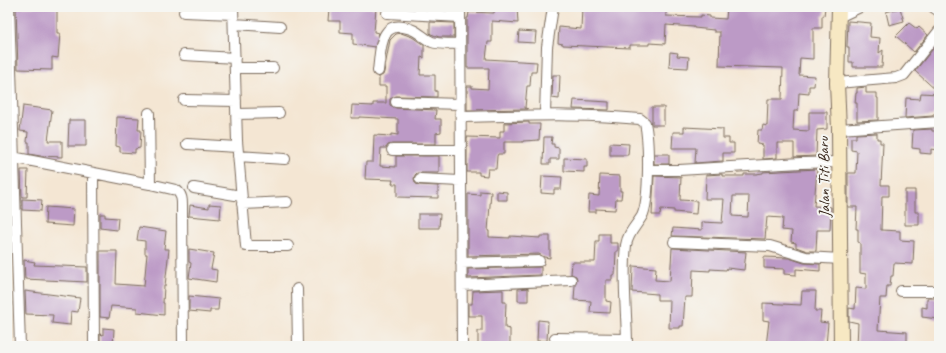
<svg xmlns="http://www.w3.org/2000/svg" width="946" height="353" font-family="Caveat,sans-serif">
  <style>
    .building { fill: #bc9ac6; fill-rule: evenodd }
    .lines { fill: none; stroke-linecap: round; stroke-linejoin: round }
    .street-casing { stroke: #7c6c5d; stroke-width: 12 }
    .secondary-casing { stroke: #7c6c5d; stroke-width: 16 }
    .street { stroke: #fff; stroke-width: 10 }
    .secondary { stroke: #f7e8c3; stroke-width: 14 }
    .labels { text-anchor: middle; stroke-width: 4; stroke-linejoin: round; paint-order: stroke }
    .street-label { font-size: 16px; fill: #3b2a1e; stroke: #f6f6f2 }
  </style>
  <rect width="100%" height="100%" fill="#f6f6f2"/>
  <filter id="ink" filterUnits="userSpaceOnUse"><feTurbulence type="fractalNoise" baseFrequency=".025" numOctaves="2"/><feDisplacementMap in="SourceGraphic" scale="8" xChannelSelector="R" yChannelSelector="G"/><feConvolveMatrix kernelMatrix="1 2 1 2 8 2 1 2 1" color-interpolation-filters="sRGB"/></filter>
  <filter id="wash" filterUnits="userSpaceOnUse"><feTurbulence type="fractalNoise" baseFrequency=".012" numOctaves="4" result="noise"/><feDisplacementMap in="SourceGraphic" scale="16" xChannelSelector="R" yChannelSelector="G"/><feGaussianBlur stdDeviation="0.9" result="paint"/><feColorMatrix in="noise" values="0 0 0 0 0 0 0 0 0 0 0 0 0 0 0 0 0 1.4 0 .05"/><feComposite in="paint" operator="in"/></filter>
  <g filter="url(#wash)">
    <rect width="100%" height="100%" fill="#f4e6d3"/>
    <g id="blocks">
      <path class="building" d="M16,7H57V33H60L58,58L52,57V70L18,69Z
        M347,7L376,8L374,32L379,33L375,47L353,44V33L340,32V21H328L329,8L347,9Z
        M505,7H517L518,23L492,21V42H488L486,59L537,62L536,72H531L530,86H527L525,108L528,109L467,110V86H472V88L488,89L489,68H467V18H468L469,12L494,13L495,8L505,9Z
        M582,7H666V16L701,17V15L710,16V18L726,19L727,7H825L824,16H822V28H813V59L800,58L799,75L815,76L814,86H809V94L799,93L798,111H794L793,130L809,131V112H827V129L817,130L816,156L794,157V143H777V158L763,159V145L757,144L758,130H762L763,125L767,126L768,99H782L783,68L719,66L720,32H714V30L694,28V27L666,25L665,44L649,43V45H630V48L563,45V44L558,43L559,27L581,29Z
        M900,8L904,21L889,25L886,12Z
        M848,21L871,23L870,37L880,38L879,53L883,50L882,67H853V62H849V47H847Z
        M430,22L454,23V37H439L431,34L430,33Z
        M909,23L917,29L919,27L928,35L914,52L896,36Z
        M519,31L536,32L535,43L518,42Z
        M401,33L412,37L424,45V58L421,57L420,75H435V91H437V97L396,96L390,99V105L396,108L436,110L435,119H441V132L436,133V144H392L388,145L386,148H381L380,166L396,167V156H439V173H417L415,175L414,179L416,184L419,185L438,186V198L397,197V184H392L393,180L365,179L366,162H373L374,135L391,136V134L398,135V119L359,117V118H351L352,105L373,106V103H386V86H379V77L383,75L384,72L390,40L396,34Z
        M937,44L939,45V93L915,71Z
        M670,52L678,53L677,56L689,57L688,68L669,67Z
        M553,75H560L559,99L552,98Z
        M866,87V93H877V98H878V120L857,121V103H855L856,93H857V88Z
        M921,93L938,94L937,114H933V116L905,118L906,98L920,99Z
        M574,100L609,102V110L573,109Z
        M23,106L52,110L48,141H62V157L40,156L29,154V142H27L28,132L20,131Z
        M652,107H664V125H652Z
        M117,117L139,118L138,130H141L140,148L135,149V153L120,152V147L116,146Z
        M69,120H86V146H68Z
        M529,122V124H540L539,140L523,141V142H504V154H498L497,156L496,169H488L487,176L479,175V172H467V137L500,138V131H504V123Z
        M684,127L723,129V138H729V143H734V153H723V161L695,163L696,148H672L673,132H684Z
        M932,129V131H939V150L931,149V154L920,153V149L912,148L913,130Z
        M877,133V139H880V143H883L881,185H889V196H882L881,230L900,231V240L914,241L913,264L894,263L893,276H891L890,286H887L886,298H880L878,330L907,332V345L883,344V346H857L858,323L849,321V308L855,309L856,288L866,289V274L860,273V243L858,242V229H856L857,207H848V173H856L857,151L851,150V138H856V134Z
        M544,137H552L551,144H554V147L559,148V159H550V164H543Z
        M610,143L629,144L628,155H610Z
        M654,154H669V164H654Z
        M564,158L587,159V167H584V172L564,171Z
        M817,169L814,206L831,207L830,230H817L816,251H807L796,247V243L791,242L792,231L782,230L783,218L767,217L765,239L672,236L673,228L702,230V222L722,223L724,199H705L706,175L722,174V176H744V174H756L763,173V172ZM733,196H749L748,217L732,216Z
        M21,170H28L27,197H22Z
        M600,175L620,176V191H622L621,199H616L615,210L596,209V212H588L589,195L599,196Z
        M542,176L562,177L561,189H554V194L541,193Z
        M654,176L681,177L680,200L697,201L696,214L674,212V210L661,209L660,215H652Z
        M905,190H915V212H919V225H905Z
        M480,191L491,192L488,231H489V237L510,238V236L540,238V236H550V258L544,257L539,254L468,256V194L480,195Z
        M497,191L507,192V200H497Z
        M22,199L42,200L41,211L22,210Z
        M209,204L221,205L220,219L189,216L190,205L209,208Z
        M46,207L74,209L73,226L45,224Z
        M100,214H105V217L118,218L117,230L100,228Z
        M418,214H440L439,228H418Z
        M139,227L166,231L164,249H169L165,286H164L163,303H164V315L137,312V308L111,306L109,318L100,317V251H117L116,284L144,286L147,254H145V241L137,240Z
        M599,234H610V243H618V251H616L615,275H612V280H606V301L611,302L610,313L590,312L591,301L574,300L575,285L577,279L576,276L571,274L572,262H595L596,241H599Z
        M672,248L746,252L744,270L727,268L726,270L710,269V271L693,270L692,297H685L683,326H680V328H669L670,300H657V294L632,292L633,266L656,268L655,280L670,281Z
        M189,249L214,253L211,269L217,270L216,282L189,278L191,263L189,262Z
        M764,257L789,258L804,263L820,264V271L796,269V275L784,274V269L764,268Z
        M24,260L35,262L34,265L87,267V282L25,279Z
        M541,267V275L468,278V269Z
        M528,288V301H518V289Z
        M503,290V302H506L505,328L510,329V346H478V331H482V316H468V304H472L473,291Z
        M25,291L80,298L78,312L71,311L70,325L52,323L53,315L26,314Z
        M802,291H816L815,311H821L820,322L828,323L826,345L766,346L769,321L763,320V303L801,305Z
        M189,296L219,299L218,310H210V313L189,311Z
        M927,298H939L938,319L922,317V307L927,308Z
        M538,320L548,321L547,341H537Z
        M103,328L114,329L113,346H100V334L103,335Z"/>
    </g>
  </g>
  <g filter="url(#ink)">
    <use href="#blocks" fill-opacity="0" stroke="#7c6c5d" stroke-width="1"/>
    <g class="lines">
      <defs>
        <path id="street" d="M9,7C13,120 17,233 20,346
          M233,7L237,141L246,246H288
          M460,7L462,346
          M933,7L939,11
          M184,12L233,14
          M387,13L460,17
          M839,17L860,7
          M234,24L280,27
          M184,55L235,58
          M235,68H273
          M378,71C381,49 379,16 413,30C420,33 425,39 432,42C440,45 452,43 460,44
          M837,83L896,78L904,75L939,31
          M184,100L236,101
          M396,102L460,104
          M149,113L150,184
          M236,114L279,113
          M545,115L547,47L553,7
          M461,117C520,116 581,113 640,119L645,123C649,140 650,200 642,216C636,226 628,233 626,245C622,278 627,313 627,346
          M839,129L939,122
          M187,144L237,147
          M392,150H461
          M7,156L150,184L176,190C183,195 182,202 182,210L183,346
          M238,156L285,159
          M648,170H679L801,163L840,162
          M93,174L94,346
          M420,179L460,181
          M194,188L241,196
          M242,204L287,202
          M674,242L770,246L806,257L841,259
          M461,263L539,261
          M462,285L571,280
          M297,289L298,346
          M901,291H939
          M555,338L627,339"/>
        <path id="secondary" d="M839,7L837,83L839,129L841,346"/>
      </defs>
      <use href="#street" class="street-casing"/>
      <use href="#secondary" class="secondary-casing"/>
      <use href="#street" class="street"/>
      <use href="#secondary" class="secondary"/>
    </g>
  </g>
  <g class="labels">
    <g class="street-label">
      <text transform="translate(823 177) rotate(-91)" y="6">Jalan Titi Baru</text>
    </g>
  </g>
  <rect width="946" height="353" fill="none" stroke="#f6f6f2" stroke-width="24"/>
</svg>
